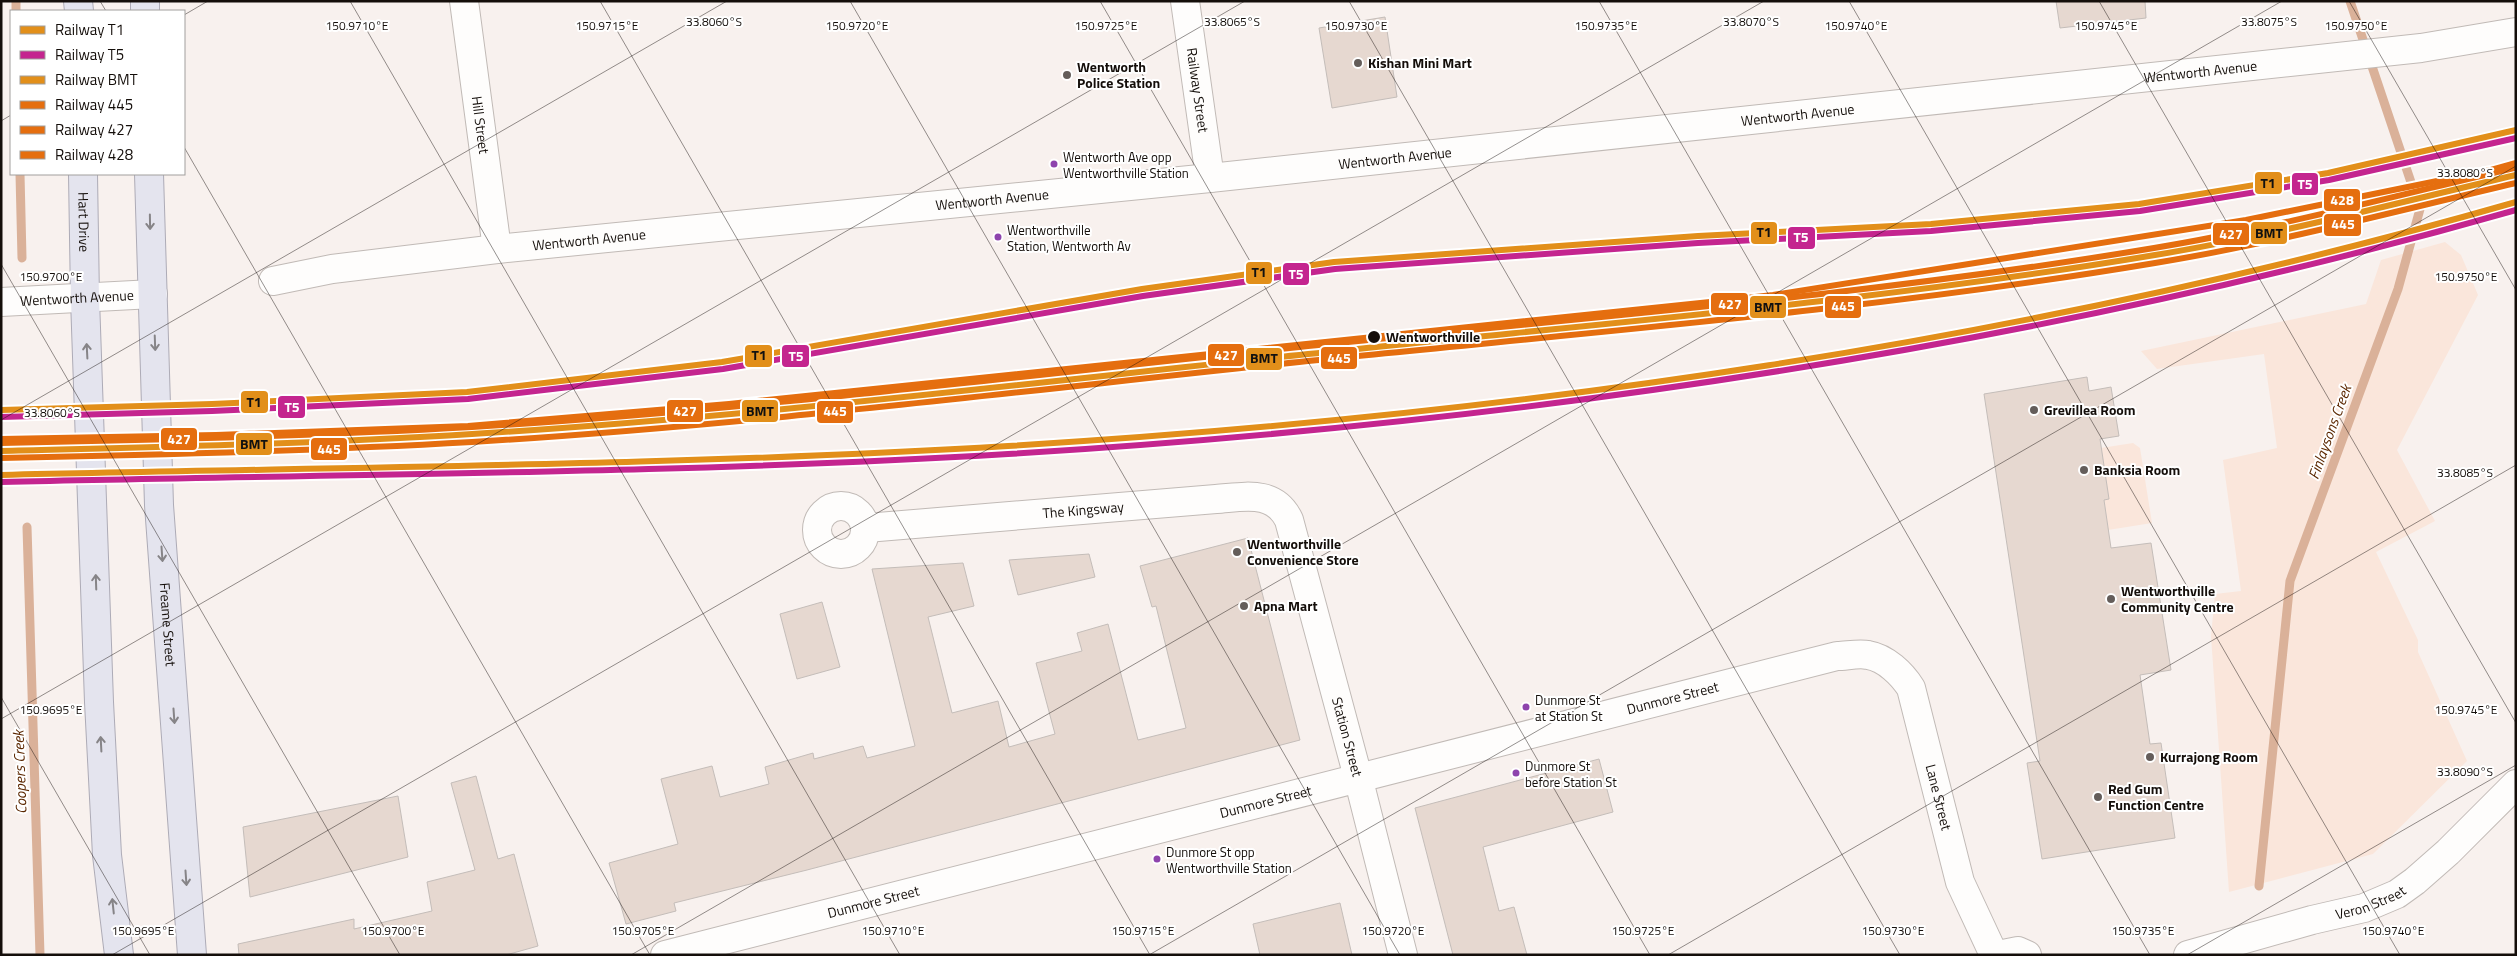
<svg xmlns="http://www.w3.org/2000/svg" width="2517" height="956" font-family="'Titillium Web',sans-serif">
  <style>
    .green { fill: #fae6db }
    .lines { fill: none; stroke-linecap: round; stroke-linejoin: round }
    .stream { stroke: #dab199; stroke-width: 9 }
    .building { fill: #e6d8d0; stroke: #c4bdb9 }
    .minor-casing { stroke: #c1bab6; stroke-width: 30 }
    .tertiary-casing { stroke: #c1bab6; stroke-width: 30 }
    .secondary-casing { stroke: #c1bab6; stroke-width: 30 }
    .trunk-casing { stroke: #adabb6; stroke-width: 30 }
    .minor { stroke: #fefdfc; stroke-width: 28 }
    .tertiary { stroke: #fefdfc; stroke-width: 28 }
    .secondary { stroke: #fefdfc; stroke-width: 28 }
    .trunk { stroke: #e4e4ee; stroke-width: 28 }
    .rail-1-casing { stroke: #fff; stroke-width: 10 }
    .rail-2-casing { stroke: #fff; stroke-width: 10 }
    .rail-3-casing { stroke: #fff; stroke-width: 10 }
    .rail-4-casing { stroke: #fff; stroke-width: 10 }
    .rail-5-casing { stroke: #fff; stroke-width: 10 }
    .rail-6-casing { stroke: #fff; stroke-width: 10 }
    .rail-1 { stroke: #e28f1a; stroke-width: 6 }
    .rail-2 { stroke: #c4258f; stroke-width: 6 }
    .rail-3 { stroke: #e28f1a; stroke-width: 6 }
    .rail-4 { stroke: #e56e0f; stroke-width: 6 }
    .rail-5 { stroke: #e56e0f; stroke-width: 6 }
    .rail-6 { stroke: #e56e0f; stroke-width: 6 }
    .oneway { stroke: #868487 }
    .ticks { fill: none; stroke: #140e0a; stroke-width: 1; stroke-opacity: 0.45 }
    .poi-dot { fill: #645d5a; stroke: #fff; stroke-width: 2 }
    .bus-dot { fill: #8e44ad; stroke: #fff; stroke-width: 2 }
    .stop-dot { fill: #140e0a; stroke: #fff; stroke-width: 2 }
    .labels { text-anchor: middle; stroke-width: 4; stroke-linejoin: round; paint-order: stroke }
    .bus-label { font-size: 13px; fill: #140e0a; stroke: #fff; text-anchor: start }
    .poi-label { font-size: 14px; font-weight: bold; fill: #140e0a; stroke: #fff; text-anchor: start }
    .street-label { font-size: 14px; fill: #140e0a; stroke: #fff }
    .stop-label { font-size: 14px; font-weight: bold; fill: #140e0a; stroke: #fff; text-anchor: start }
    .water-label { font-size: 15px; font-style: italic; fill: #5b2700; stroke: #fff }
    .ticks-label { font-size: 12px; text-anchor: middle; fill: #140e0a; stroke: #fff; stroke-width: 4; stroke-linejoin: round; paint-order: stroke }
    .line-badge { stroke: #fff; stroke-width: 2 }
    .badge-label { font-size: 14px; text-anchor: middle; font-weight: bold; fill: #fff }
    .pale-badge-label { font-size: 14px; text-anchor: middle; font-weight: bold; fill: #111 }
  </style>
  <rect width="100%" height="100%" fill="#f8f1ee"/>
  <path class="green" d="M2445,242L2461,255L2478,295L2397,450L2435,521L2376,552L2418,640V652L2467,761L2373,854L2229,892L2211,636L2215,594L2241,591L2223,460L2277,448L2264,354L2157,369L2141,351L2366,304L2381,260Z
    M2133,443L2140,448L2152,523L2108,530L2104,500L2109,499L2101,448Z"/>
  <g class="lines">
    <path class="stream" d="M16,1V11
      M20,174L22,258
      M27,527L40,955
      M2259,886L2290,581L2398,289L2420,209L2350,1"/>
  </g>
  <path class="building" d="M2056,1H2145L2146,18L2060,28Z
    M1385,17L1397,97L1332,108L1319,28Z
    M2087,377L2089,391L2111,387L2119,436L2100,439L2109,499L2104,500L2111,548L2151,543L2171,670L2140,675L2150,744L2161,743L2175,838L2042,859L2027,763L2040,761L1984,394Z
    M1248,538L1300,740L807,870L674,903L676,911L626,924L609,863L678,844L661,779L712,766L720,797L769,784L765,767L813,753L814,759L863,746L867,758L915,746L872,569L963,563L974,606L928,617L952,713L998,701L1009,747L1055,734L1036,663L1082,651L1077,633L1108,624L1138,740L1186,728L1156,606L1152,607L1140,566Z
    M1089,554L1095,577L1018,595L1009,560Z
    M822,602L840,667L797,679L780,614Z
    M1599,759L1613,812L1483,847L1499,911L1514,907L1527,955H1453L1415,808Z
    M476,776L498,859L514,854L538,946L506,955H239L238,944L354,919V929L432,911L427,882L475,870L451,783Z
    M398,796L408,857L250,897L243,827Z
    M1340,903L1352,955H1260L1253,924Z"/>
  <g class="lines">
    <defs>
      <g id="minor">
        <path id="s1" d="M464,1L497,249"/>
        <path id="s2" d="M1185,1L1210,178"/>
        <path id="s3" d="M273,281L332,269L497,249L1210,178L2421,48L2516,32"/>
        <circle cx="841" cy="530" r="24"/>
        <path id="s4" d="M866,528L1216,499C1244,497 1274,489 1289,520L1358,777L1403,955"/>
      </g>
      <g id="tertiary">
        <path id="s5" d="M665,955L1837,656C1846,656 1859,653 1868,655C1886,658 1902,674 1911,688L1960,882L1994,955"/>
        <path d="M1998,955L2018,951L2027,955"/>
        <path id="s6" d="M2188,955L2312,920L2364,908L2397,894L2415,881L2448,852L2516,784"/>
      </g>
      <g id="secondary">
        <path id="s7" d="M1,302L153,294"/>
      </g>
      <g id="trunk">
        <path d="M78,1L79,11"/>
        <path d="M145,1V11"/>
        <path id="s8" d="M83,174L85,299L99,702L107,855L119,955"/>
        <path id="s9" d="M149,174L159,505L192,955"/>
      </g>
    </defs>
    <use href="#minor" class="minor-casing"/>
    <use href="#tertiary" class="tertiary-casing"/>
    <use href="#secondary" class="secondary-casing"/>
    <use href="#trunk" class="trunk-casing"/>
    <use href="#minor" class="minor"/>
    <use href="#tertiary" class="tertiary"/>
    <use href="#secondary" class="secondary"/>
    <use href="#trunk" class="trunk"/>
    <defs>
      <path id="rail-1" d="M1,410L212,404L467,392L722,362L1142,289L1334,262L1698,236L1931,224L2139,204L2328,173L2516,130
        M1,475C337,467 673,466 1008,446C1517,415 2025,343 2516,202"/>
      <path id="rail-2" d="M1,417L212,411L468,399L723,369L1143,296L1335,269L1698,243L1931,231L2140,211L2329,180L2516,138
        M1,482C337,474 673,474 1008,454C1517,423 2025,350 2516,210"/>
      <path id="rail-3" d="M1,451C158,447 315,444 472,434C751,417 1030,383 1308,354C1591,324 1875,302 2155,255C2277,235 2396,203 2516,175"/>
      <path id="rail-4" d="M1,458C158,455 315,451 472,442C751,425 1030,390 1308,361C1591,332 1875,310 2155,263C2277,243 2396,211 2516,183"/>
      <path id="rail-5" d="M1,443C158,440 315,436 472,427C751,410 1029,375 1308,346C1590,317 1874,295 2154,248C2275,228 2395,196 2514,168"/>
      <path id="rail-6" d="M1,439L216,435L468,426L729,404L1710,302L1773,295L2246,220L2491,170L2516,163"/>
    </defs>
    <use href="#rail-1" class="rail-1-casing"/>
    <use href="#rail-2" class="rail-2-casing"/>
    <use href="#rail-3" class="rail-3-casing"/>
    <use href="#rail-4" class="rail-4-casing"/>
    <use href="#rail-5" class="rail-5-casing"/>
    <use href="#rail-6" class="rail-6-casing"/>
    <use href="#rail-1" class="rail-1"/>
    <use href="#rail-2" class="rail-2"/>
    <use href="#rail-3" class="rail-3"/>
    <use href="#rail-4" class="rail-4"/>
    <use href="#rail-5" class="rail-5"/>
    <use href="#rail-6" class="rail-6"/>
  </g>
  <defs><path id="oneway-shaft" d="M-6 0H5M1.5-3L5.5 0L1.5 3" fill="none" stroke-width="1.6" stroke-linecap="round" stroke-linejoin="round" transform="scale(1.25)"/></defs>
  <g class="oneway">
    <use href="#oneway-shaft" transform="translate(150 222) rotate(89)"/>
    <use href="#oneway-shaft" transform="translate(155 343) rotate(88)"/>
    <use href="#oneway-shaft" transform="translate(87 351) rotate(-93)"/>
    <use href="#oneway-shaft" transform="translate(162 554) rotate(86)"/>
    <use href="#oneway-shaft" transform="translate(96 582) rotate(-92)"/>
    <use href="#oneway-shaft" transform="translate(174 716) rotate(86)"/>
    <use href="#oneway-shaft" transform="translate(101 744) rotate(-93)"/>
    <use href="#oneway-shaft" transform="translate(186 878) rotate(86)"/>
    <use href="#oneway-shaft" transform="translate(113 906) rotate(-96)"/>
  </g>
  <path class="ticks" d="M100,1L106,11M350,1L900,955M600,1L1150,955M850,1L1400,955M1100,1L1650,955M1349,1L1900,955M1599,1L2150,955M1849,1L2400,955M2099,1L2516,723M2349,1L2516,290M184,15L208,1M1,121L11,115M184,147L650,955M1,264L400,955M1,420L727,1M1,697L150,955M1,719L1245,1M112,955L1764,1M631,955L2282,1M1149,955L2516,166M1668,955L2516,465M2187,955L2516,765"/>
  <g class="poi-dot">
    <circle cx="1358" cy="63" r="5"/>
    <circle cx="1067" cy="75" r="5"/>
    <circle cx="2034" cy="410" r="5"/>
    <circle cx="2084" cy="470" r="5"/>
    <circle cx="1237" cy="552" r="5"/>
    <circle cx="2111" cy="599" r="5"/>
    <circle cx="1244" cy="606" r="5"/>
    <circle cx="2150" cy="757" r="5"/>
    <circle cx="2098" cy="797" r="5"/>
  </g>
  <g class="bus-dot">
    <circle cx="1054" cy="164" r="4.5"/>
    <circle cx="998" cy="237" r="4.5"/>
    <circle cx="1526" cy="707" r="4.5"/>
    <circle cx="1516" cy="773" r="4.5"/>
    <circle cx="1157" cy="859" r="4.5"/>
  </g>
  <circle class="stop-dot" cx="1374" cy="337" r="7"/>
  <g class="labels">
    <g class="bus-label">
      <text x="1063" y="162">Wentworth Ave opp<tspan x="1063" dy="16">Wentworthville Station</tspan></text>
      <text x="1007" y="235">Wentworthville<tspan x="1007" dy="16">Station, Wentworth Av</tspan></text>
      <text x="1535" y="705">Dunmore St<tspan x="1535" dy="16">at Station St</tspan></text>
      <text x="1525" y="771">Dunmore St<tspan x="1525" dy="16">before Station St</tspan></text>
      <text x="1166" y="857">Dunmore St opp<tspan x="1166" dy="16">Wentworthville Station</tspan></text>
    </g>
    <g class="poi-label">
      <text x="1368" y="68">Kishan Mini Mart</text>
      <text x="1077" y="72">Wentworth<tspan x="1077" dy="16">Police Station</tspan></text>
      <text x="2044" y="415">Grevillea Room</text>
      <text x="2094" y="475">Banksia Room</text>
      <text x="1247" y="549">Wentworthville<tspan x="1247" dy="16">Convenience Store</tspan></text>
      <text x="2121" y="596">Wentworthville<tspan x="2121" dy="16">Community Centre</tspan></text>
      <text x="1254" y="611">Apna Mart</text>
      <text x="2160" y="762">Kurrajong Room</text>
      <text x="2108" y="794">Red Gum<tspan x="2108" dy="16">Function Centre</tspan></text>
    </g>
    <g class="street-label">
      <text dy="5" stroke="none"><textPath href="#s3" startOffset="1939">Wentworth Avenue</textPath></text>
      <text dy="5" stroke="none"><textPath href="#s2" startOffset="90">Railway Street</textPath></text>
      <text dy="5" stroke="none"><textPath href="#s3" startOffset="1534">Wentworth Avenue</textPath></text>
      <text dy="5" stroke="none"><textPath href="#s1" startOffset="125">Hill Street</textPath></text>
      <text dy="5" stroke="none"><textPath href="#s3" startOffset="1129">Wentworth Avenue</textPath></text>
      <text dy="5" stroke="none"><textPath href="#s3" startOffset="724">Wentworth Avenue</textPath></text>
      <text dy="5" stroke="none"><textPath href="#s8" startOffset="48">Hart Drive</textPath></text>
      <text dy="5" stroke="none"><textPath href="#s3" startOffset="319">Wentworth Avenue</textPath></text>
      <text dy="5" stroke="none"><textPath href="#s7" startOffset="76">Wentworth Avenue</textPath></text>
      <text dy="5" stroke="none"><textPath href="#s4" startOffset="218">The Kingsway</textPath></text>
      <text dy="5" stroke="none"><textPath href="#s9" startOffset="451">Freame Street</textPath></text>
      <text dy="5" stroke="none"><textPath href="#s5" startOffset="1040">Dunmore Street</textPath></text>
      <text dy="5" stroke="none"><textPath href="#s4" startOffset="658">Station Street</textPath></text>
      <text dy="5" stroke="none"><textPath href="#s5" startOffset="1409">Lane Street</textPath></text>
      <text dy="5" stroke="none"><textPath href="#s5" startOffset="620">Dunmore Street</textPath></text>
      <text dy="5" stroke="none"><textPath href="#s6" startOffset="190">Veron Street</textPath></text>
      <text dy="5" stroke="none"><textPath href="#s5" startOffset="215">Dunmore Street</textPath></text>
    </g>
    <g class="stop-label">
      <text x="1386" y="342">Wentworthville</text>
    </g>
    <g class="water-label">
      <text transform="translate(2330 432) rotate(-70)" y="5">Finlaysons Creek</text>
      <text transform="translate(20 772) rotate(-92)" y="5">Coopers Creek</text>
    </g>
  </g>
  <g class="ticks-label">
    <text x="714" y="26">33.8060°S</text>
    <text x="1232" y="26">33.8065°S</text>
    <text x="1751" y="26">33.8070°S</text>
    <text x="2269" y="26">33.8075°S</text>
    <text x="607" y="30">150.9715°E</text>
    <text x="857" y="30">150.9720°E</text>
    <text x="1106" y="30">150.9725°E</text>
    <text x="1606" y="30">150.9735°E</text>
    <text x="2356" y="30">150.9750°E</text>
    <text x="357" y="30">150.9710°E</text>
    <text x="1356" y="30">150.9730°E</text>
    <text x="1856" y="30">150.9740°E</text>
    <text x="2106" y="30">150.9745°E</text>
    <text x="2465" y="177">33.8080°S</text>
    <text x="51" y="281">150.9700°E</text>
    <text x="2466" y="281">150.9750°E</text>
    <text x="52" y="417">33.8060°S</text>
    <text x="2465" y="477">33.8085°S</text>
    <text x="51" y="714">150.9695°E</text>
    <text x="2466" y="714">150.9745°E</text>
    <text x="2465" y="776">33.8090°S</text>
    <text x="143" y="935">150.9695°E</text>
    <text x="393" y="935">150.9700°E</text>
    <text x="643" y="935">150.9705°E</text>
    <text x="893" y="935">150.9710°E</text>
    <text x="1143" y="935">150.9715°E</text>
    <text x="1393" y="935">150.9720°E</text>
    <text x="1643" y="935">150.9725°E</text>
    <text x="1893" y="935">150.9730°E</text>
    <text x="2143" y="935">150.9735°E</text>
    <text x="2393" y="935">150.9740°E</text>
  </g>
  <g class="line-badge">
    <rect x="2254" y="171" width="29" height="24" rx="5" fill="#e28f1a"/>
    <rect x="2291" y="172" width="28" height="24" rx="5" fill="#c4258f"/>
    <rect x="2323" y="188" width="38" height="24" rx="5" fill="#e56e0f"/>
    <rect x="2323" y="213" width="39" height="24" rx="5" fill="#e56e0f"/>
    <rect x="1750" y="221" width="28" height="24" rx="5" fill="#e28f1a"/>
    <rect x="2250" y="221" width="38" height="24" rx="5" fill="#e28f1a"/>
    <rect x="2212" y="222" width="38" height="24" rx="5" fill="#e56e0f"/>
    <rect x="1787" y="226" width="29" height="24" rx="5" fill="#c4258f"/>
    <rect x="1245" y="261" width="28" height="24" rx="5" fill="#e28f1a"/>
    <rect x="1282" y="262" width="28" height="24" rx="5" fill="#c4258f"/>
    <rect x="1710" y="292" width="39" height="24" rx="5" fill="#e56e0f"/>
    <rect x="1824" y="295" width="38" height="24" rx="5" fill="#e56e0f"/>
    <rect x="1749" y="295" width="38" height="24" rx="5" fill="#e28f1a"/>
    <rect x="1207" y="343" width="38" height="24" rx="5" fill="#e56e0f"/>
    <rect x="744" y="344" width="29" height="24" rx="5" fill="#e28f1a"/>
    <rect x="781" y="344" width="29" height="24" rx="5" fill="#c4258f"/>
    <rect x="1320" y="346" width="38" height="24" rx="5" fill="#e56e0f"/>
    <rect x="1245" y="347" width="38" height="24" rx="5" fill="#e28f1a"/>
    <rect x="240" y="390" width="29" height="24" rx="5" fill="#e28f1a"/>
    <rect x="277" y="395" width="29" height="24" rx="5" fill="#c4258f"/>
    <rect x="666" y="399" width="38" height="24" rx="5" fill="#e56e0f"/>
    <rect x="741" y="399" width="38" height="24" rx="5" fill="#e28f1a"/>
    <rect x="816" y="400" width="38" height="24" rx="5" fill="#e56e0f"/>
    <rect x="160" y="427" width="38" height="24" rx="5" fill="#e56e0f"/>
    <rect x="235" y="432" width="38" height="24" rx="5" fill="#e28f1a"/>
    <rect x="310" y="437" width="38" height="24" rx="5" fill="#e56e0f"/>
  </g>
  <g class="badge-label">
    <text x="2305" y="189">T5</text>
    <text x="2342" y="205">428</text>
    <text x="2343" y="229">445</text>
    <text x="2231" y="239">427</text>
    <text x="1801" y="242">T5</text>
    <text x="1296" y="279">T5</text>
    <text x="1730" y="309">427</text>
    <text x="1843" y="311">445</text>
    <text x="1226" y="360">427</text>
    <text x="796" y="361">T5</text>
    <text x="1339" y="363">445</text>
    <text x="292" y="412">T5</text>
    <text x="685" y="416">427</text>
    <text x="835" y="416">445</text>
    <text x="179" y="444">427</text>
    <text x="329" y="454">445</text>
  </g>
  <g class="pale-badge-label">
    <text x="2268" y="188">T1</text>
    <text x="1764" y="237">T1</text>
    <text x="2269" y="238">BMT</text>
    <text x="1259" y="277">T1</text>
    <text x="1768" y="312">BMT</text>
    <text x="759" y="360">T1</text>
    <text x="1264" y="363">BMT</text>
    <text x="254" y="407">T1</text>
    <text x="760" y="416">BMT</text>
    <text x="254" y="449">BMT</text>
  </g>
  <rect width="2517" height="956" fill="none" stroke="#140e0a" stroke-width="5"/>
  <rect x="10" y="10" width="175" height="165" fill="#ffffff" stroke="#a19f9d"/>
  <rect x="20" y="26" width="25" height="8" fill="#e28f1a" stroke="#a19f9d"/>
  <text x="55" y="35" font-size="15" fill="#140e0a">Railway T1</text>
  <rect x="20" y="51" width="25" height="8" fill="#c4258f" stroke="#a19f9d"/>
  <text x="55" y="60" font-size="15" fill="#140e0a">Railway T5</text>
  <rect x="20" y="76" width="25" height="8" fill="#e28f1a" stroke="#a19f9d"/>
  <text x="55" y="85" font-size="15" fill="#140e0a">Railway BMT</text>
  <rect x="20" y="101" width="25" height="8" fill="#e56e0f" stroke="#a19f9d"/>
  <text x="55" y="110" font-size="15" fill="#140e0a">Railway 445</text>
  <rect x="20" y="126" width="25" height="8" fill="#e56e0f" stroke="#a19f9d"/>
  <text x="55" y="135" font-size="15" fill="#140e0a">Railway 427</text>
  <rect x="20" y="151" width="25" height="8" fill="#e56e0f" stroke="#a19f9d"/>
  <text x="55" y="160" font-size="15" fill="#140e0a">Railway 428</text>
</svg>
